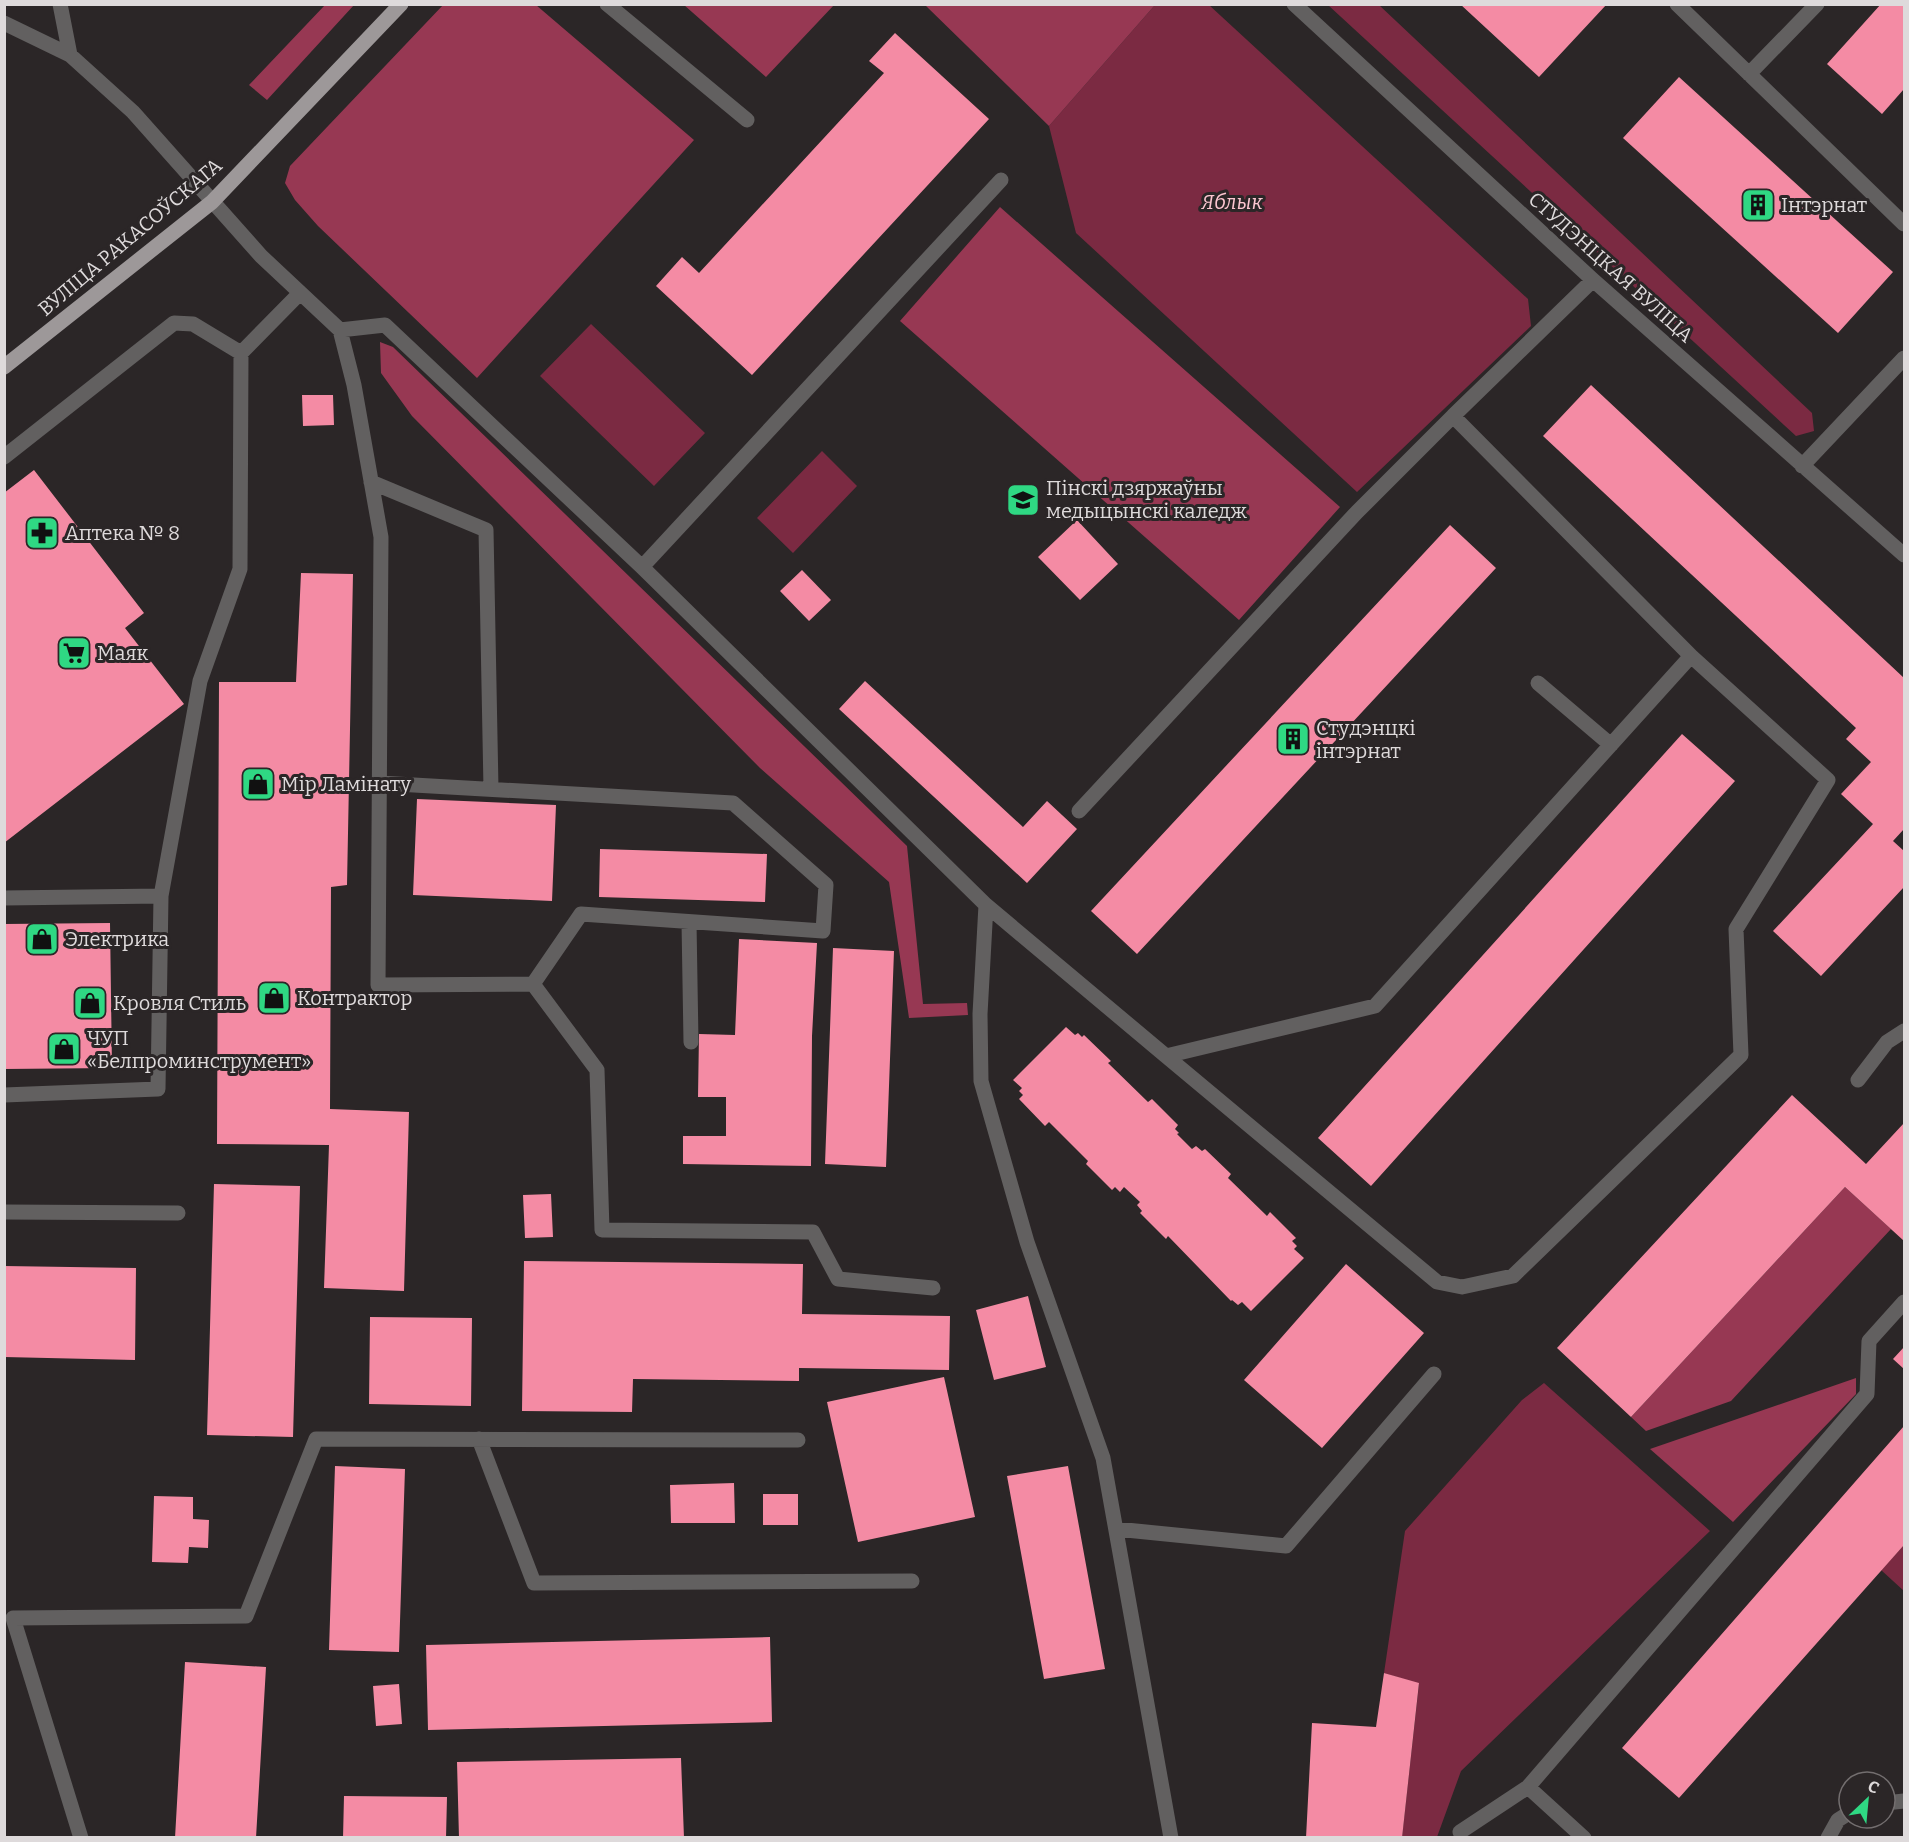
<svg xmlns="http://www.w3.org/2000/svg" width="1909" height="1842" font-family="Bitter,serif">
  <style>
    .green { fill: #7b2a42 }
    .forest { fill: #973853 }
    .building { fill: #f48ba4 }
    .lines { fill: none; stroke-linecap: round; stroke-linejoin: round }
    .minor { stroke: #626060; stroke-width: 15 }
    .major { stroke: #9d9899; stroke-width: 15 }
    .labels { text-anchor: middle; stroke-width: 6; stroke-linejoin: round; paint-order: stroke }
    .park-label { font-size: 20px; font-style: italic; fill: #fdc6d1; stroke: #2b2627 }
    .poi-label { font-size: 20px; fill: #dedadb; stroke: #2b2627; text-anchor: start }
    .street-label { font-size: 20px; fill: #dedadb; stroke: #2b2627 }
  </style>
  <rect width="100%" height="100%" fill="#2b2627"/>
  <path class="green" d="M1155,5H1209L1528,299L1531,326L1357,492L1076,233L1049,126Z
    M1328,5H1379L1812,413L1814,431L1796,436Z
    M591,324L705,433L654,486L540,376Z
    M822,451L857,486L793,553L757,518Z
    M1544,1383L1710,1531L1461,1771L1437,1837H1402L1419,1684L1384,1673L1405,1531L1522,1400Z
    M1904,1545V1591L1881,1570Z"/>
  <path class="forest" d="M444,4L536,5L694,140L477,378L318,226L295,200L285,183L290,166Z
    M325,5H354L267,100L249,85Z
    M684,5H834L766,77Z
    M925,5H1155L1049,126Z
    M1000,207L1340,507L1239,620L900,321Z
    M380,342L393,347L907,846L923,1004L967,1003L968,1015L909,1018L889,882L760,768L412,416L381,373Z
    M1845,1187L1891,1229L1731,1401L1646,1431L1631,1417Z
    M1856,1378V1394L1733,1522L1650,1449Z"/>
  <path class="building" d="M1460,4H1607L1539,77Z
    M1881,4H1904V89L1882,114L1827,64Z
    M895,33L989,119L752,375L656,286L682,257L699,273L884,73L869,61Z
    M1679,77L1893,272L1838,333L1623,138Z
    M1591,385L1904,678V829L1893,841L1904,851V887L1821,976L1773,931L1873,824L1841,794L1871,762L1846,739L1856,728L1543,436Z
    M302,395H333L334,425L303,426Z
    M34,470L144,613L125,628L184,704L4,843V493Z
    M1077,520L1118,564L1080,600L1038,557Z
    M1450,525L1496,568L1137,954L1091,911Z
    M802,570L831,600L809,621L780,591Z
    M301,573L353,574L347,885L331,887L330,1109L409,1112L404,1291L324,1288L329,1145L217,1144L219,682H296Z
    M865,681L1023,827L1047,801L1077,829L1027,883L839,709Z
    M1682,734L1735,781L1371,1186L1318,1138Z
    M417,799L556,805L552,901L413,895Z
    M600,849L767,854L765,902L599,897Z
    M110,923L112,1068L4,1069V924Z
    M739,939L817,943L812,1036L811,1166L683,1164V1136H726V1097H698L699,1034L735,1035Z
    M833,948L894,951L886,1167L825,1164Z
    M1066,1027L1075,1035L1078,1033L1082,1037L1084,1035L1111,1061L1108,1063L1148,1102L1152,1099L1178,1125L1175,1129L1179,1133L1177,1134L1192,1149L1196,1146L1202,1151L1205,1149L1231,1174L1228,1178L1267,1216L1270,1212L1296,1238L1292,1241L1297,1246L1294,1249L1304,1258L1251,1311L1242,1302L1238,1305L1232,1300L1231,1301L1168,1236L1166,1239L1140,1213L1142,1211L1137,1205L1140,1202L1124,1187L1120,1192L1115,1187L1112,1190L1086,1164L1088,1161L1049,1122L1045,1126L1019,1099L1023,1095L1019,1091L1022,1088L1013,1080Z
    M1792,1095L1866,1164L1904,1123V1241L1845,1187L1631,1417L1557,1348Z
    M214,1184L300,1186L293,1437L207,1435Z
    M551,1194L553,1237L525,1238L523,1195Z
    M524,1261L803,1264L802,1314L950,1316L949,1370L799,1368V1381L633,1379L632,1412L522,1411Z
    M1346,1264L1424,1333L1322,1448L1244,1380Z
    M4,1266L136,1268L135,1360L4,1357Z
    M1028,1296L1046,1367L994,1380L976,1310Z
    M370,1317L472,1318L471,1406L369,1404Z
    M1904,1347V1369L1893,1359Z
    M944,1377L975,1517L858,1542L827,1402Z
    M1904,1426V1545L1679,1798L1622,1748Z
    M335,1466L405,1469L399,1652L329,1650Z
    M1068,1466L1105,1669L1044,1679L1007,1476Z
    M734,1483L735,1523H671L670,1485Z
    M763,1494H798V1525H763Z
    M154,1496L193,1497V1519L209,1520L208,1548L189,1547L188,1563L152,1562Z
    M770,1637L772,1722L428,1730L426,1645Z
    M185,1662L266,1667L256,1838H175Z
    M1384,1673L1419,1683L1402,1838H1306L1312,1723L1376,1727Z
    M399,1684L402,1724L376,1726L373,1686Z
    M681,1758L684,1838H459L457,1762Z
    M344,1796L447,1797L446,1838H343Z"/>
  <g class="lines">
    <path class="minor" d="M60,4L70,55
      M607,4L747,120
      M1294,4L1593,280L1904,555
      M1677,4L1904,224
      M4,23L70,55L133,112L261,256L340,330L385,325L642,567L986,905L1166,1056L1375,1006L1691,656L1453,416L1593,280
      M1749,74L1817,4
      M340,330L354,385L381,537L378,985L533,984L597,1070L602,1230L813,1232L838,1279L933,1288
      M4,457L174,323L193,324L241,353
      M1802,466L1904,358
      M371,482L486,530L491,789
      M642,567L1001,180
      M1538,683L1611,745
      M379,783L733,803L826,885L823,931L581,914L533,984
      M1079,811L1357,512L1453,416
      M4,898L161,896
      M986,905L980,1014L981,1081L1027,1242L1103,1458L1171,1838
      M689,922L691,1042
      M1166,1056L1437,1282L1462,1287L1513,1276L1741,1055L1736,929L1828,780L1691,656
      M1858,1080L1887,1042L1904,1031
      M4,1095L158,1089L161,896L200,681L240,569L241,353L300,293
      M4,1212L178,1213
      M479,1439L534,1583L912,1581
      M1116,1529L1286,1546L1434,1374
      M1528,1787L1584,1838
      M1885,1803L1904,1801
      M1460,1832L1528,1787L1867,1394L1869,1341L1904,1302
      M81,1838L13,1618L246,1616L316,1439L798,1440
      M1828,1838L1838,1820L1849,1813"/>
    <path class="major" d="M4,367L212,202L401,4"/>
  </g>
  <defs>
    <symbol id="building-square" viewBox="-11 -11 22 22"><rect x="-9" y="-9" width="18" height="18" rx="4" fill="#2fd883" stroke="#2b2627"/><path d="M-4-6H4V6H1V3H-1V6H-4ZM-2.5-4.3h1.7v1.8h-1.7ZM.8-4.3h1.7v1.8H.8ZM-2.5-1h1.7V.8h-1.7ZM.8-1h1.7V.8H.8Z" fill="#111"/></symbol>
    <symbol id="university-square" viewBox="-11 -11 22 22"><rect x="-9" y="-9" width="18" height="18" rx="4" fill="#2fd883" stroke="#2b2627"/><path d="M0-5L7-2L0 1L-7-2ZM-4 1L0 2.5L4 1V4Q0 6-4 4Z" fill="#111"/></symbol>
    <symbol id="pharmacy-square" viewBox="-11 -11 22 22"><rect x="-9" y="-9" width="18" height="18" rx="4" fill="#2fd883" stroke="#2b2627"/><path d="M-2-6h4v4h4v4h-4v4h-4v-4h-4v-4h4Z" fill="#111"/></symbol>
    <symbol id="supermarket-square" viewBox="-11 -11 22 22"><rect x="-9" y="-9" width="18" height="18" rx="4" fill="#2fd883" stroke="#2b2627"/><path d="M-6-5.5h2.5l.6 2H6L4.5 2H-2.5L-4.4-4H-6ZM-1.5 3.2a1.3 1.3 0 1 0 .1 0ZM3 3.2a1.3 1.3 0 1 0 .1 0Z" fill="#111"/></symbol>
    <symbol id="shop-square" viewBox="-11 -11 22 22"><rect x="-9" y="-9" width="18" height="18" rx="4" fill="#2fd883" stroke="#2b2627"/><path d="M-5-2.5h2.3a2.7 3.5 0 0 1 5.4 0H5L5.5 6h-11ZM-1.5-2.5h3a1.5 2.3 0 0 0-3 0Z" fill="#111"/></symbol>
  </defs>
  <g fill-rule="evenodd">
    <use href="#building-square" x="1739" y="186" width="38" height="38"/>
    <use href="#university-square" x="1004" y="481" width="38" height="38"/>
    <use href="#pharmacy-square" x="23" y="514" width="38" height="38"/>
    <use href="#supermarket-square" x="55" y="634" width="38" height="38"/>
    <use href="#building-square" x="1274" y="720" width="38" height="38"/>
    <use href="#shop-square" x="239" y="765" width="38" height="38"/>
    <use href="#shop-square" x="23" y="920" width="38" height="38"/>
    <use href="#shop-square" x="255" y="979" width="38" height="38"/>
    <use href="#shop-square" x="71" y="984" width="38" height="38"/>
    <use href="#shop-square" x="45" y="1030" width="38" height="38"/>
  </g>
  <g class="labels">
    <g class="park-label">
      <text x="1232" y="209">Яблык</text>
    </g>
    <g class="poi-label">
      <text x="1781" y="212">Інтэрнат</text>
      <text x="1046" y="495">Пінскі дзяржаўны<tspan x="1046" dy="23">медыцынскі каледж</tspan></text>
      <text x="65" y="540">Аптека № 8</text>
      <text x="97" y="660">Маяк</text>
      <text x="1316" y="735">Студэнцкі<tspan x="1316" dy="23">інтэрнат</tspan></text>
      <text x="281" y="791">Мір Ламінату</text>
      <text x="65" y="946">Электрика</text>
      <text x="297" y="1005">Контрактор</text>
      <text x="113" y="1010">Кровля Стиль</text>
      <text x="87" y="1045">ЧУП<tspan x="87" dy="23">«Белпроминструмент»</tspan></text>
    </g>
    <g class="street-label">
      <text transform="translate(130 237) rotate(-40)" y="7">ВУЛІЦА РАКАСОЎСКАГА</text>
      <text transform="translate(1611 267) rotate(42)" y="7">СТУДЭНЦКАЯ ВУЛІЦА</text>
    </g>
  </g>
  <rect width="1909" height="1842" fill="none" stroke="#dedadb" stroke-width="12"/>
  <g transform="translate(1867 1800) rotate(26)"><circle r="28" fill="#2b2627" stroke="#736e6f" stroke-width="1.5"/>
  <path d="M0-4.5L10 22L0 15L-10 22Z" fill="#2fd883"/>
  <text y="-9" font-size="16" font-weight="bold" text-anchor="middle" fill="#dedadb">С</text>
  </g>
</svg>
